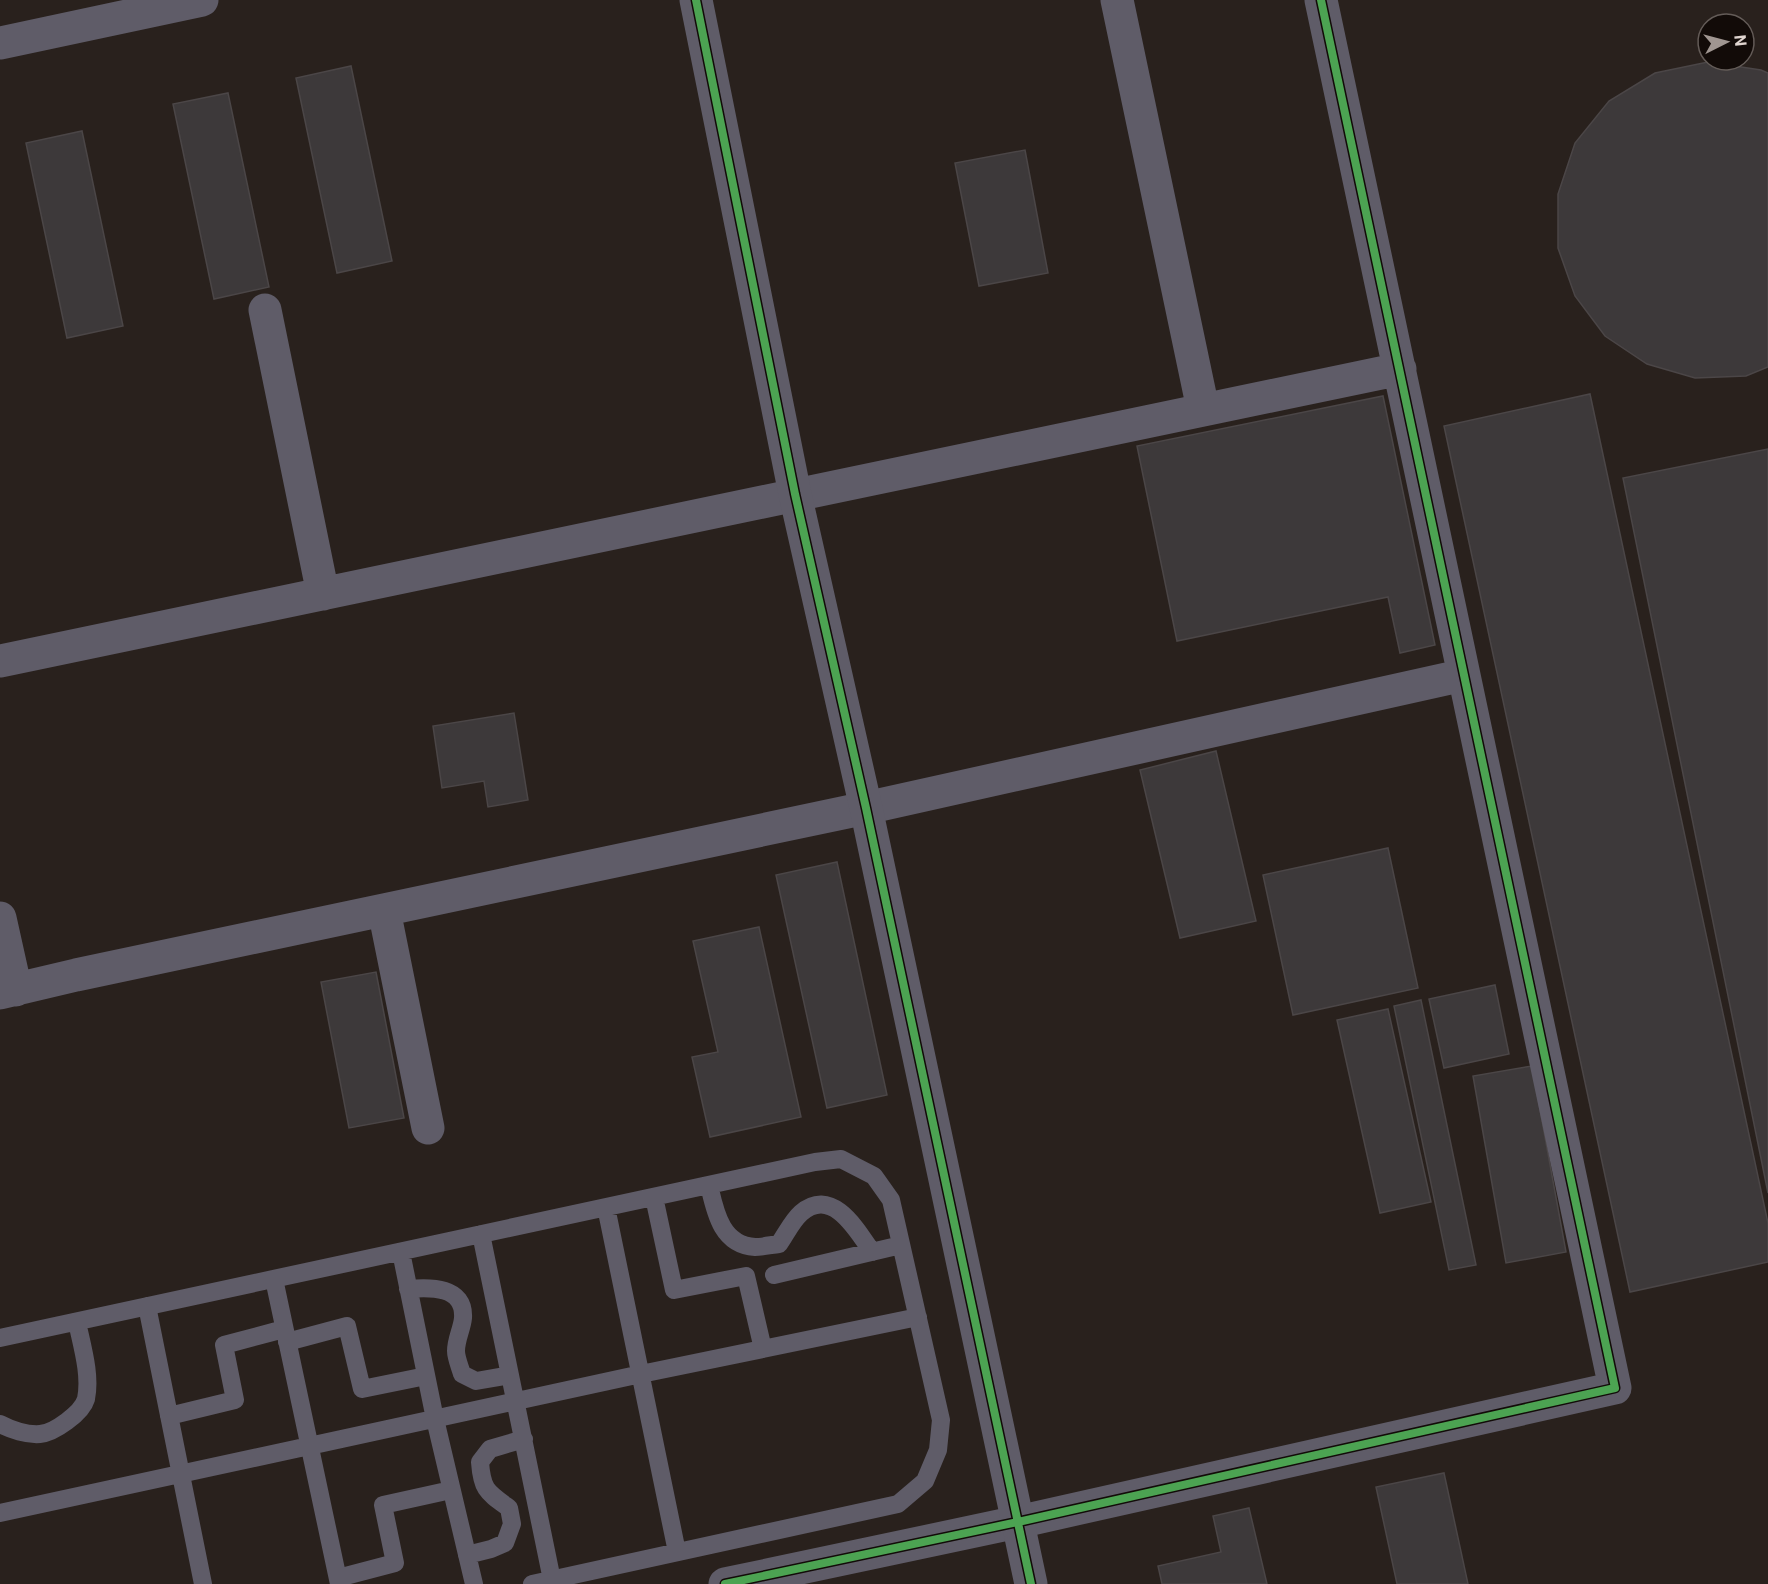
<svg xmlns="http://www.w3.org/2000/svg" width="1768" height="1584" font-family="Roboto,sans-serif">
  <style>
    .building { fill: #3d393a; stroke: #4b4647; stroke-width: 1.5 }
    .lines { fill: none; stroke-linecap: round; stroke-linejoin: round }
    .service { stroke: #5f5c68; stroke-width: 18 }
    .minor { stroke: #5f5c68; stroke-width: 33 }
    .tertiary { stroke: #5f5c68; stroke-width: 33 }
    .cycleway-casing { stroke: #120b08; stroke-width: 11 }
    .cycleway { stroke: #4ca352; stroke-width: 8 }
  </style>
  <rect width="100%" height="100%" fill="#29211d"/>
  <path class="building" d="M1708,62L1761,70L1768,73V367L1746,376L1695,378L1647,364L1605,336L1575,296L1558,248V194L1575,143L1609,101L1655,73Z
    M351,66L392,261L337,273L296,78Z
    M228,93L269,287L214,299L173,104Z
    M82,131L123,326L67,338L26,143Z
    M1025,150L1048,273L979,286L955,163Z
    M1590,394L1768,1223V1262L1630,1292L1444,426Z
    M1383,396L1435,645L1400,653L1388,597L1177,641L1137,446Z
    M1768,449V1193L1623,478Z
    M514,713L528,800L488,807L484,781L442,788L433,726Z
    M1216,751L1256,921L1180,938L1140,770Z
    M1388,848L1418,988L1293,1015L1263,875Z
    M837,862L887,1095L827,1108L776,875Z
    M759,927L801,1117L710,1137L692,1057L718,1052L693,941Z
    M376,972L404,1118L349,1128L321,982Z
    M1495,985L1509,1054L1444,1068L1429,999Z
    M1421,1000L1476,1265L1449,1270L1394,1006Z
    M1388,1009L1431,1202L1380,1213L1337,1020Z
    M1532,1066L1566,1252L1506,1263L1473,1076Z
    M1444,1473L1468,1584H1397L1376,1487Z
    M1249,1508L1267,1584H1162L1158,1566L1221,1552L1213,1516Z"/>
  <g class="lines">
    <path class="service" d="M709,1185C715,1211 721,1245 755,1247C762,1247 771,1245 779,1244C786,1234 792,1221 801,1213C832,1186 857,1230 872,1252
      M654,1197L674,1290L746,1276L763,1349
      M606,1207L677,1552
      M481,1234L552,1580
      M401,1252L435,1419L474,1584
      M774,1275L901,1245
      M274,1279L339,1584
      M408,1289C430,1287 465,1286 463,1318C462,1329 456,1339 456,1351C456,1358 460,1367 462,1374L476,1381L510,1375
      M147,1306L203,1584
      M0,1338L815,1162L841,1159L874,1176L891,1200L941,1420L938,1450L925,1481L898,1504L532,1584
      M287,1342L347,1326L362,1389L426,1376
      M169,1416L235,1400L224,1345L284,1329
      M0,1424C11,1430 27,1435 40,1434C54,1433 82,1413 86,1399C91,1375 82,1346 77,1322
      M0,1513L641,1374L918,1317
      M467,1555L491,1549L505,1543L512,1524L509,1508C487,1492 482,1490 480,1462L490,1449L524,1439
      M338,1578L395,1563L383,1505L451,1490"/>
    <path class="minor" d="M1117,0L1203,409
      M265,310L323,594
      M0,661L1400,369
      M384,910L428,1128
      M0,918L16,990
      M0,993L76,975L866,808L1464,675
      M725,1584L1018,1522L1615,1388L1321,0"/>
    <path class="tertiary" d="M696,0L795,494L866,808L1031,1584
      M0,43L202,0"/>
    <defs>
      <path id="cycleway" d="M696,0L795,494L866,808L1031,1584
        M725,1584L1018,1522L1615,1388L1321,0"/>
    </defs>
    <use href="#cycleway" class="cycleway-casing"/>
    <use href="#cycleway" class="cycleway"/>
  </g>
  <g transform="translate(1726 42) rotate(84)"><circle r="28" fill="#120b08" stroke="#645c58" stroke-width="1.5"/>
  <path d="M0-4.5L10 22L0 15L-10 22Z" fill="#a09691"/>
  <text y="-9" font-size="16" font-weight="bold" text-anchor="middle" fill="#e0d5d0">N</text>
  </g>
</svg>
